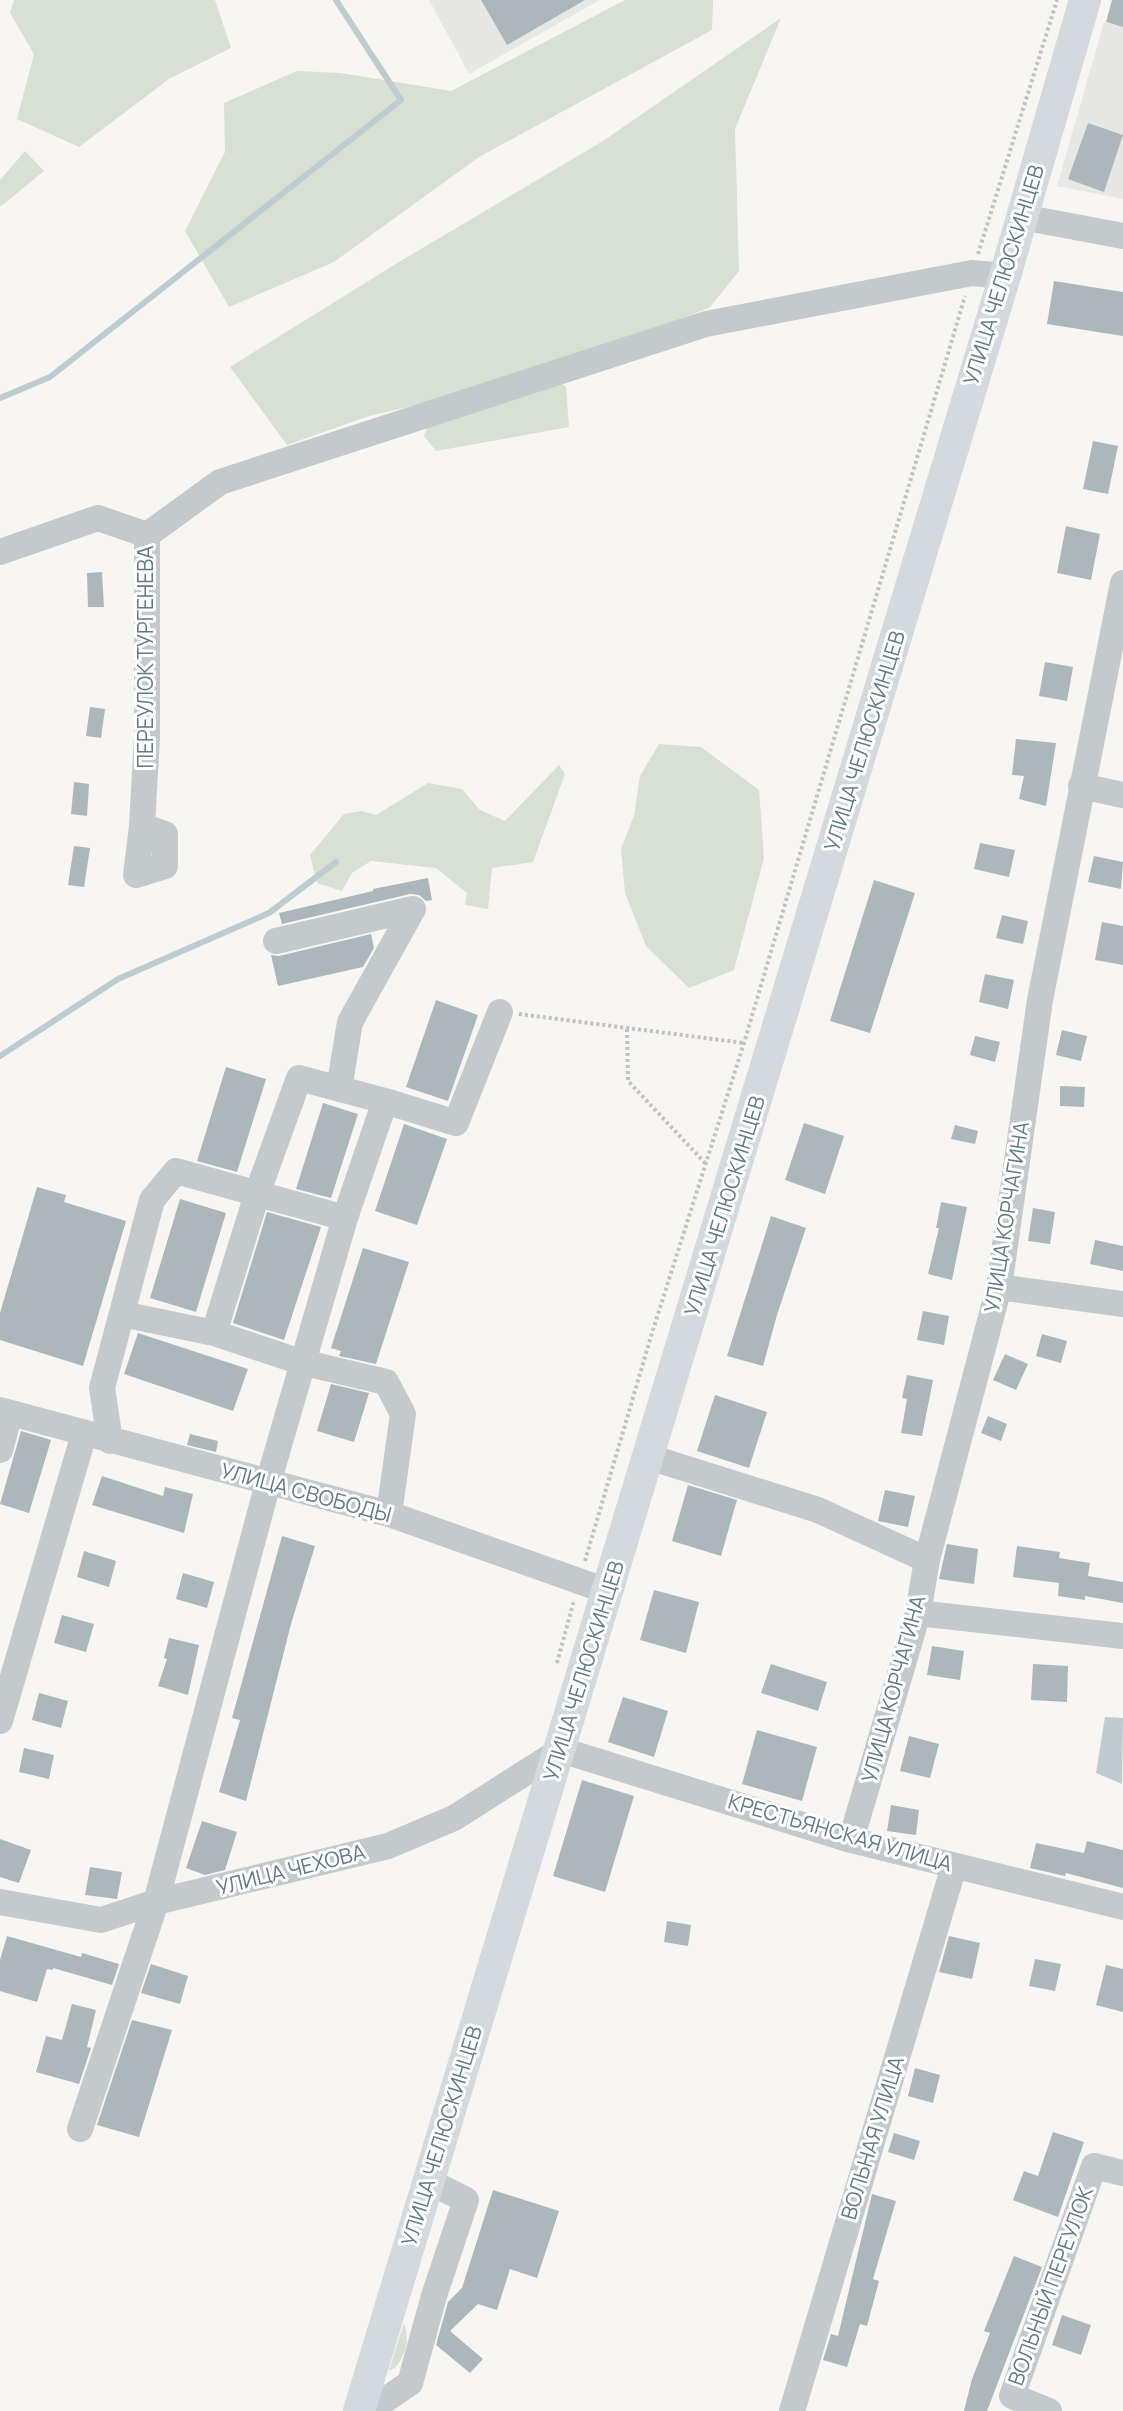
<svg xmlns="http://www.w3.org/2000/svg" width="1123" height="2411" font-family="Manrope,sans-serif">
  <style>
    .built { fill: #e7e8e6 }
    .green { fill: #d8dfd3 }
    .water { fill: #beccd0 }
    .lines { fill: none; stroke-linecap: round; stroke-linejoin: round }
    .stream { stroke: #beccd0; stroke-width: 6 }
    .building { fill: #acb7bb }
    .path { stroke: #bfc2c4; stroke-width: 4; stroke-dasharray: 3 3; stroke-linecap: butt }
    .minor { stroke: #c4c9cc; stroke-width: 26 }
    .major { stroke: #d3d9dd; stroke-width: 32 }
    .labels { text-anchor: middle; stroke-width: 6; stroke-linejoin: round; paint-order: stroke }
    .street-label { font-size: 21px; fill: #627a87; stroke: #fff }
  </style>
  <rect width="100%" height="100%" fill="#f7f6f3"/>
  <path class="built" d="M429,0H600L469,74Z
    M1104,22L1123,27V199L1057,186Z"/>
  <path class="green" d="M14,0H215L231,48L169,79L79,147L17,119L34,54L10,13Z
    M625,0H713L712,30L479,157L334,262L229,307L185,231L225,152L224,103L297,71L341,73L451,91Z
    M781,18L735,129L739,271L710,307L550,374L566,387L569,427L436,451L424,436L432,415L450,397L369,416L287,445L230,367L399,262L603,141Z
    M25,151L44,171L0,207V180Z
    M659,744L701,747L759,790L764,858L734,970L689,988L646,946L625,893L621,849L634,816L640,776Z
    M559,765L565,774L533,862L492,868L488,909L465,905L467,893L436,868L371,861L352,873L342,891L317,883L310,855L344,814L361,811L376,815L428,783L462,789L480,810L505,821Z
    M404,2323C410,2341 406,2355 394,2369L389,2370Z"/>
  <path class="water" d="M1105,1717L1123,1718L1122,1784L1096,1773Z"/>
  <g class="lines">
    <path class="stream" d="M0,398L50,377L401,100L336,0
      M0,1056L118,979L269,913L336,862"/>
  </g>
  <path class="building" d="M481,0H585L507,45Z
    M1112,0H1123V27L1106,22Z
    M1088,123L1123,135L1104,192L1068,179Z
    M1054,281L1123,292V336L1047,324Z
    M1093,441L1118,446L1108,494L1083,489Z
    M1066,526L1100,534L1091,580L1057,573Z
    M102,572L104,607H88L87,573Z
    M1045,662L1073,667L1067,701L1039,696Z
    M90,707L105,709L101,738L86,736Z
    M1016,739L1056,743L1046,806L1019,799L1024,776L1012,775Z
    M74,782L89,784L87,816L71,814Z
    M980,843L1015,850L1009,877L974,869Z
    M74,846L90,848L84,887L68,885Z
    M1094,856L1123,862L1121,889L1088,882Z
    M428,878L432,900L426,901L419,895L410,894L282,924L279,913L373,891V889Z
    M874,880L915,893L870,1033L830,1021Z
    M1002,915L1028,921L1023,944L996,938Z
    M1102,922L1123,926V965L1095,960Z
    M371,934L374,948L363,967L278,986L271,955L279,956Z
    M985,974L1014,980L1008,1009L979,1002Z
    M436,1000L478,1015L448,1101L406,1087Z
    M1062,1030L1087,1036L1081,1061L1056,1055Z
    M975,1036L1000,1042L995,1062L970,1055Z
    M226,1067L266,1079L237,1172L197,1161Z
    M1060,1086L1085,1087L1084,1107L1060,1106Z
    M323,1103L358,1114L331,1198L296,1189Z
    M804,1123L844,1136L825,1194L785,1180Z
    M404,1124L447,1139L417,1225L375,1211Z
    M955,1125L978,1131L975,1144L951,1139Z
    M37,1187L66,1195L64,1202L126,1221L83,1366L0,1340V1313Z
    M180,1199L226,1213L196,1312L150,1298Z
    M941,1202L967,1207L952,1280L928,1274L939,1228H936Z
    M1033,1208L1055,1212L1050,1244L1028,1241Z
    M267,1212L321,1227L284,1340L233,1323Z
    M771,1216L806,1228L777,1315L763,1366L727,1356Z
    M1095,1240L1123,1246V1271L1090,1264Z
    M363,1248L409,1262L376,1364L339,1356L341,1351L331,1348Z
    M923,1311L949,1316L944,1345L917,1340Z
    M138,1333L248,1369L233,1411L124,1374Z
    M1042,1334L1067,1341L1061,1363L1036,1356Z
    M1005,1354L1028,1364L1016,1390L993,1380Z
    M907,1375L933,1380L922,1436L901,1433L907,1399L902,1398Z
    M331,1384L369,1393L354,1442L317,1431Z
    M715,1395L767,1412L749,1468L697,1451Z
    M988,1416L1007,1424L1001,1441L981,1433Z
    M21,1431L51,1440L29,1513L0,1504Z
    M190,1434L218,1441L216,1452L187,1445Z
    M102,1476L163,1496L165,1487L193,1494L184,1533L92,1505Z
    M688,1485L737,1500L721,1556L672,1541Z
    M885,1490L915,1496L908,1527L878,1521Z
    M282,1536L315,1546L291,1624L246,1801L219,1792L240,1720L232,1718Z
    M947,1544L978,1549L974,1584L939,1579Z
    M1017,1546L1060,1552L1059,1558L1090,1563L1088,1576L1123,1582V1603L1085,1596V1600L1058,1596L1059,1583L1013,1577Z
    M84,1551L116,1561L109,1587L77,1577Z
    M183,1573L214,1582L207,1608L176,1599Z
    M654,1590L699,1602L686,1653L640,1640Z
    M62,1615L94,1624L86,1652L54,1643Z
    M169,1638L199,1645L188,1695L158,1686L167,1659L164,1658Z
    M932,1646L964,1651L960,1680L927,1675Z
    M771,1664L827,1682L818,1711L761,1693Z
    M1033,1664L1068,1666L1067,1702L1031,1700Z
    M39,1693L68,1701L61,1728L32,1720Z
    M623,1697L668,1711L654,1757L608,1742Z
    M757,1730L817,1747L802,1801L742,1784Z
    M909,1736L939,1744L930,1778L900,1771Z
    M24,1748L54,1755L49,1779L19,1772Z
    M582,1780L634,1796L605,1892L553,1876Z
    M891,1805L919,1810L916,1835L887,1831Z
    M202,1821L237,1832L225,1870L205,1875L186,1868Z
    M0,1839L31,1850L19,1883L0,1877Z
    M1087,1841L1123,1850V1888L1066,1873L1065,1876L1030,1868L1036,1843L1084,1853Z
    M90,1867L122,1872L117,1899L85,1895Z
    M667,1921L691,1925L688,1946L664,1942Z
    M7,1936L81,1957L82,1953L119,1964L112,1985L53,1968V1970L47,1969L37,2002L0,1991V1960Z
    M949,1936L980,1943L972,1979L939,1972Z
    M1035,1959L1061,1964L1055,1991L1029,1986Z
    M151,1964L188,1976L180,2004L141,1993Z
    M1106,1965L1123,1969V2012L1096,2005Z
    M72,2004L96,2010L87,2047L91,2048L79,2084L36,2072L46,2036L62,2040Z
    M132,2020L172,2030L139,2137L97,2125Z
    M915,2068L940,2075L933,2103L908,2096Z
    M1053,2132L1084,2142L1058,2217L1013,2200L1024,2171L1038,2176Z
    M894,2133L920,2141L914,2160L888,2152Z
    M493,2190L559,2211L537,2278L510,2269L497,2310L478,2304L450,2331L483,2359L470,2373L436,2345L448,2302L462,2288Z
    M872,2194L896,2201L873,2279L879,2281L867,2326L860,2324L847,2367L823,2360L831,2334L838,2336Z
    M1014,2256L1042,2267L987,2411H964L972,2379L990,2333L984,2331Z
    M1062,2315L1091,2325L1081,2355L1052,2345Z"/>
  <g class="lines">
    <path class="path" d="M978,254L1057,0
      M519,1014L744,1043
      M627,1029L628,1081L707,1165
      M585,1561L652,1333L744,1043L965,296
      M557,1663L574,1600"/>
    <path class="minor" d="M1022,217L1123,236
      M147,535L220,482L706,324L972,273L1005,276
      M0,552L98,518L147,535
      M1081,786L1123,795
      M142,826L136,875L165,866V834L142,826L147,737V535
      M276,941L413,909L350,1022L339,1089
      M385,1101L456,1123L500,1012
      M999,1287L1123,1304
      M122,1314L214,1333L257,1194L299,1078L385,1101L345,1218
      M214,1333L301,1362L386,1382L403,1414L389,1514
      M0,1410L389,1514L607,1591
      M0,1450L10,1413
      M649,1457L818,1510L927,1560
      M918,1613L1123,1636
      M0,1721L84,1434
      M851,1840L918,1613L927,1560L999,1287L1040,1000L1123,583
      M0,1902L101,1920L156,1902L388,1846L454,1818L561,1750L851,1840L1123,1907
      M80,2129L156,1902L268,1483L345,1218L176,1171L152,1200L102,1388L110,1441
      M369,2411L410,2383L434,2296L466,2200L428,2181
      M792,2411L954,1866
      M1049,2411L1012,2396L1094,2166L1123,2173"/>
    <path class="major" d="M359,2411L1005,276L1085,0"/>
  </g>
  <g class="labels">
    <g class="street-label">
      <text transform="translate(1004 275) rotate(-73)" y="7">УЛИЦА ЧЕЛЮСКИНЦЕВ</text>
      <text transform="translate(146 657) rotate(-90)" y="7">ПЕРЕУЛОК ТУРГЕНЕВА</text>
      <text transform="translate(865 741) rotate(-73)" y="7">УЛИЦА ЧЕЛЮСКИНЦЕВ</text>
      <text transform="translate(725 1206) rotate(-73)" y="7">УЛИЦА ЧЕЛЮСКИНЦЕВ</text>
      <text transform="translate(1007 1217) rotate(-81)" y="7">УЛИЦА КОРЧАГИНА</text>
      <text transform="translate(306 1493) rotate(15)" y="7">УЛИЦА СВОБОДЫ</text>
      <text transform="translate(584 1671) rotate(-73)" y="7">УЛИЦА ЧЕЛЮСКИНЦЕВ</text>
      <text transform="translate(894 1689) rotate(-75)" y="7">УЛИЦА КОРЧАГИНА</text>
      <text transform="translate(840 1833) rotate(16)" y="7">КРЕСТЬЯНСКАЯ УЛИЦА</text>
      <text transform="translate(291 1870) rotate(-14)" y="7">УЛИЦА ЧЕХОВА</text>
      <text transform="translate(442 2136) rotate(-73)" y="7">УЛИЦА ЧЕЛЮСКИНЦЕВ</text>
      <text transform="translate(873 2138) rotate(-73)" y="7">ВОЛЬНАЯ УЛИЦА</text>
      <text transform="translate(1051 2286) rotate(-70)" y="7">ВОЛЬНЫЙ ПЕРЕУЛОК</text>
    </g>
  </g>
</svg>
